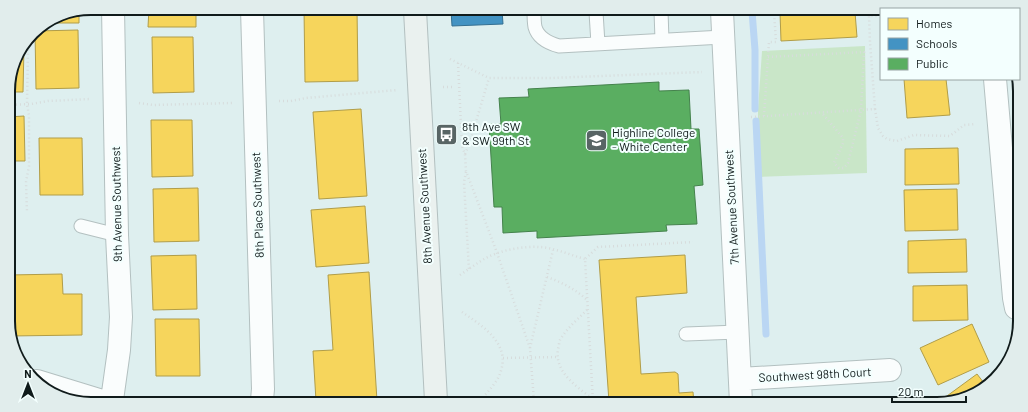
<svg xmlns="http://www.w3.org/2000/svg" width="1028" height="412" font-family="Barlow,sans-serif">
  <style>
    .green { fill: #c9e6c8 }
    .homes { fill: #f6d55c; stroke: #b19d48 }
    .schools { fill: #4393c3; stroke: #346f91 }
    .public { fill: #5aae61; stroke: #44824c }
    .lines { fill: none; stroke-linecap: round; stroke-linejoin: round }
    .stream { stroke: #bad6f3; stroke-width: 7 }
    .lane-casing { stroke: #b3c0c0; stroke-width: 15 }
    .street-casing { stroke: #b3c0c0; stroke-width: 24 }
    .secondary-casing { stroke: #b3c0c0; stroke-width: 24 }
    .path { stroke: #d7dcdc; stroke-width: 2.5; stroke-dasharray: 1 3; stroke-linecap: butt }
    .lane { stroke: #fafdfd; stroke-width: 13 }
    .street { stroke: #fafdfd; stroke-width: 22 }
    .secondary { stroke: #eaf1ef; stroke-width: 22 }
    .labels { text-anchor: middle; stroke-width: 4; stroke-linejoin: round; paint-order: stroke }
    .poi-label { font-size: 12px; fill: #101b1b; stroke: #f3fffe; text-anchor: start }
    .street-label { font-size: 12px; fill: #101b1b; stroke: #f3fffe }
    .rim { fill: none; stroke: #101b1b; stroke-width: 2 }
  </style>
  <rect width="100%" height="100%" fill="#deefef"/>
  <path class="green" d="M865,46L867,173L758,177V110L762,51Z"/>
  <path class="homes" d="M149,8L196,9V27H148Z
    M304,9H357L358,81L305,82Z
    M79,10V23H45L60,14Z
    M780,12H855L857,37L781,41Z
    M78,30L79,88L36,89L35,31Z
    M152,37H193L194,92L153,93Z
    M23,46H24L23,92H8V86L17,55Z
    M904,79H946L950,115L907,118Z
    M361,109L367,196L319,199L313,112Z
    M24,116L25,161H9L8,117Z
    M151,120H192L193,176L152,177Z
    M39,138H82L83,195H40Z
    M958,148L959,184L905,185V149Z
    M198,188L199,241L154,242L153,189Z
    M957,189L958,230L905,231L904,190Z
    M365,206L369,263L316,267L311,210Z
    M966,239L967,272L908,273V241Z
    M196,255L197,309L153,310L151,256Z
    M685,255L687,293L636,297L641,374L675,372L678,374L679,393L693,392L694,403L609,402L599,260Z
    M369,272L377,401H316L313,351L333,350L328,275Z
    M62,274L63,294H82V335L10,336L9,275Z
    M967,285L968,320L913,321V286Z
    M155,319H199L200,376H156Z
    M972,324L989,362L938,385L920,348Z
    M977,374L987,387L942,404H936Z
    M854,397V403H791V399Z"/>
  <path class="schools" d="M451,10H502L503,24L452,26Z"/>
  <path class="public" d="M659,82V91L689,90L691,129H699L703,185L694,186L697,224L666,225L667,231L537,238V231L503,233L502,207H494L489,124H501L499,98L529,97L528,89Z"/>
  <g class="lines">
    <path class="stream" d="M752,11L755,50V109
      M756,121L766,334"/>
    <defs>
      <path id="lane" d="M534,10C534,15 534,22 535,27C538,38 548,43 559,46L723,37
        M661,11L662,40
        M596,12L598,44
        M81,226L117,235
        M686,334L738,332"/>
      <path id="street" d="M252,9L263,389L262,400
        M722,11L741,403
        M995,79L1014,298L1016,308
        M740,379L890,370
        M37,381L99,400
        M112,400L119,350L121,317L117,235L113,8"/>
      <path id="secondary" d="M415,10L436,401"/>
    </defs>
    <use href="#lane" class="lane-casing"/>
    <use href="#street" class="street-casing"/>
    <use href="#secondary" class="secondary-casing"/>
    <path class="path" d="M26,42L28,49L27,104L29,116V166L26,182L27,212
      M768,57L864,52L861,110L848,163L844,168H839L834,163L843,143V138L822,113
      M450,59L489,78H551L702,72
      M458,63L462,146L465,154L466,171L496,250L530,348L534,402
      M443,87H452
      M279,101H291L306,98L397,90
      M139,103L153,105L232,103
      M8,105L31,104L48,101L91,99
      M875,109L878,128L883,136L887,139L897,141L914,135L950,136L964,125L976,124
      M764,116L769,42H776L774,12
      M751,117L875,109L870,42L869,16H877V12
      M465,154L469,145L489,78
      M466,172L464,182L469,270
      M460,275C469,269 477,263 486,258C501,250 523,246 540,247C555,248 570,255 585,259
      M547,277C561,282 575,289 586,299
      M587,310C578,319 567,328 560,340C559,342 559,346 558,349C554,372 577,387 593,399
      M462,312C484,327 513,345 499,376C495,385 485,394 480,402
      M530,348L553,250
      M503,358L558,357
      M593,402L585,259L598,247L693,242"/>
    <use href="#lane" class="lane"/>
    <use href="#street" class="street"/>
    <use href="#secondary" class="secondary"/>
  </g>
  <defs>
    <symbol id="bus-square" viewBox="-11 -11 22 22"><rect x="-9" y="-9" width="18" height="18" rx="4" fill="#586565" stroke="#f3fffe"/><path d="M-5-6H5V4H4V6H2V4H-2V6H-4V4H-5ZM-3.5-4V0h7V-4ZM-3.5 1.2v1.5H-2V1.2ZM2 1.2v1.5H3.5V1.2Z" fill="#fff"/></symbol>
    <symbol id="university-square" viewBox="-11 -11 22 22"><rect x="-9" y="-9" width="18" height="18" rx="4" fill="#586565" stroke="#f3fffe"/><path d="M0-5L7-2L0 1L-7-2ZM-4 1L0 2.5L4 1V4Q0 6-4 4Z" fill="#fff"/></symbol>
  </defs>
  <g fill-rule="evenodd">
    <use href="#bus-square" x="434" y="122" width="25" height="25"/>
    <use href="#university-square" x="584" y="128" width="25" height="25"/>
  </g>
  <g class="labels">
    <g class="poi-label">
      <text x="462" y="131">8th Ave SW<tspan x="462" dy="14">&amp; SW 99th St</tspan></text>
      <text x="612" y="137">Highline College<tspan x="612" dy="14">- White Center</tspan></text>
    </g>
    <g class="street-label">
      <text transform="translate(117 204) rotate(-91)" y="4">9th Avenue Southwest</text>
      <text transform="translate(258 205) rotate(-92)" y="4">8th Place Southwest</text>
      <text transform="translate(425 206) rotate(-93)" y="4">8th Avenue Southwest</text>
      <text transform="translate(732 207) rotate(-93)" y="4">7th Avenue Southwest</text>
      <text transform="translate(815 375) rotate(-3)" y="4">Southwest 98th Court</text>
    </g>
  </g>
  <path d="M0 0H1028V412H0ZM91 15H937A76 76 0 0 1 1013 91V321A76 76 0 0 1 937 397H91A76 76 0 0 1 15 321V91A76 76 0 0 1 91 15Z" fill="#e1edec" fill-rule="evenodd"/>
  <path class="rim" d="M91 15H937A76 76 0 0 1 1013 91V321A76 76 0 0 1 937 397H91A76 76 0 0 1 15 321V91A76 76 0 0 1 91 15Z"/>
  <rect x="880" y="8" width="140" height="72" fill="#f3fffe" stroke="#98a4a3"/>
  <rect x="888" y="18" width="20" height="12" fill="#f6d55c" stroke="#98a4a3"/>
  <text x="916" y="28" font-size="12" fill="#101b1b">Homes</text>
  <rect x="888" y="38" width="20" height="12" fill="#4393c3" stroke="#98a4a3"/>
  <text x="916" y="48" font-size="12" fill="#101b1b">Schools</text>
  <rect x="888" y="58" width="20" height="12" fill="#5aae61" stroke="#98a4a3"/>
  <text x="916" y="68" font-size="12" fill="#101b1b">Public</text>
  <g transform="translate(28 384)" stroke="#f3fffe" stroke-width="3" paint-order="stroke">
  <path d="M0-3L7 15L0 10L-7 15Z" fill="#101b1b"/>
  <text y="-6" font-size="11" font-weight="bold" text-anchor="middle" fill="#101b1b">N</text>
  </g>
  <path d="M892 396v6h74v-6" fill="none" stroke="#101b1b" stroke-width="2"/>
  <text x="898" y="396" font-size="12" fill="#101b1b" stroke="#f3fffe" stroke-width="3" paint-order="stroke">20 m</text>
</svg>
